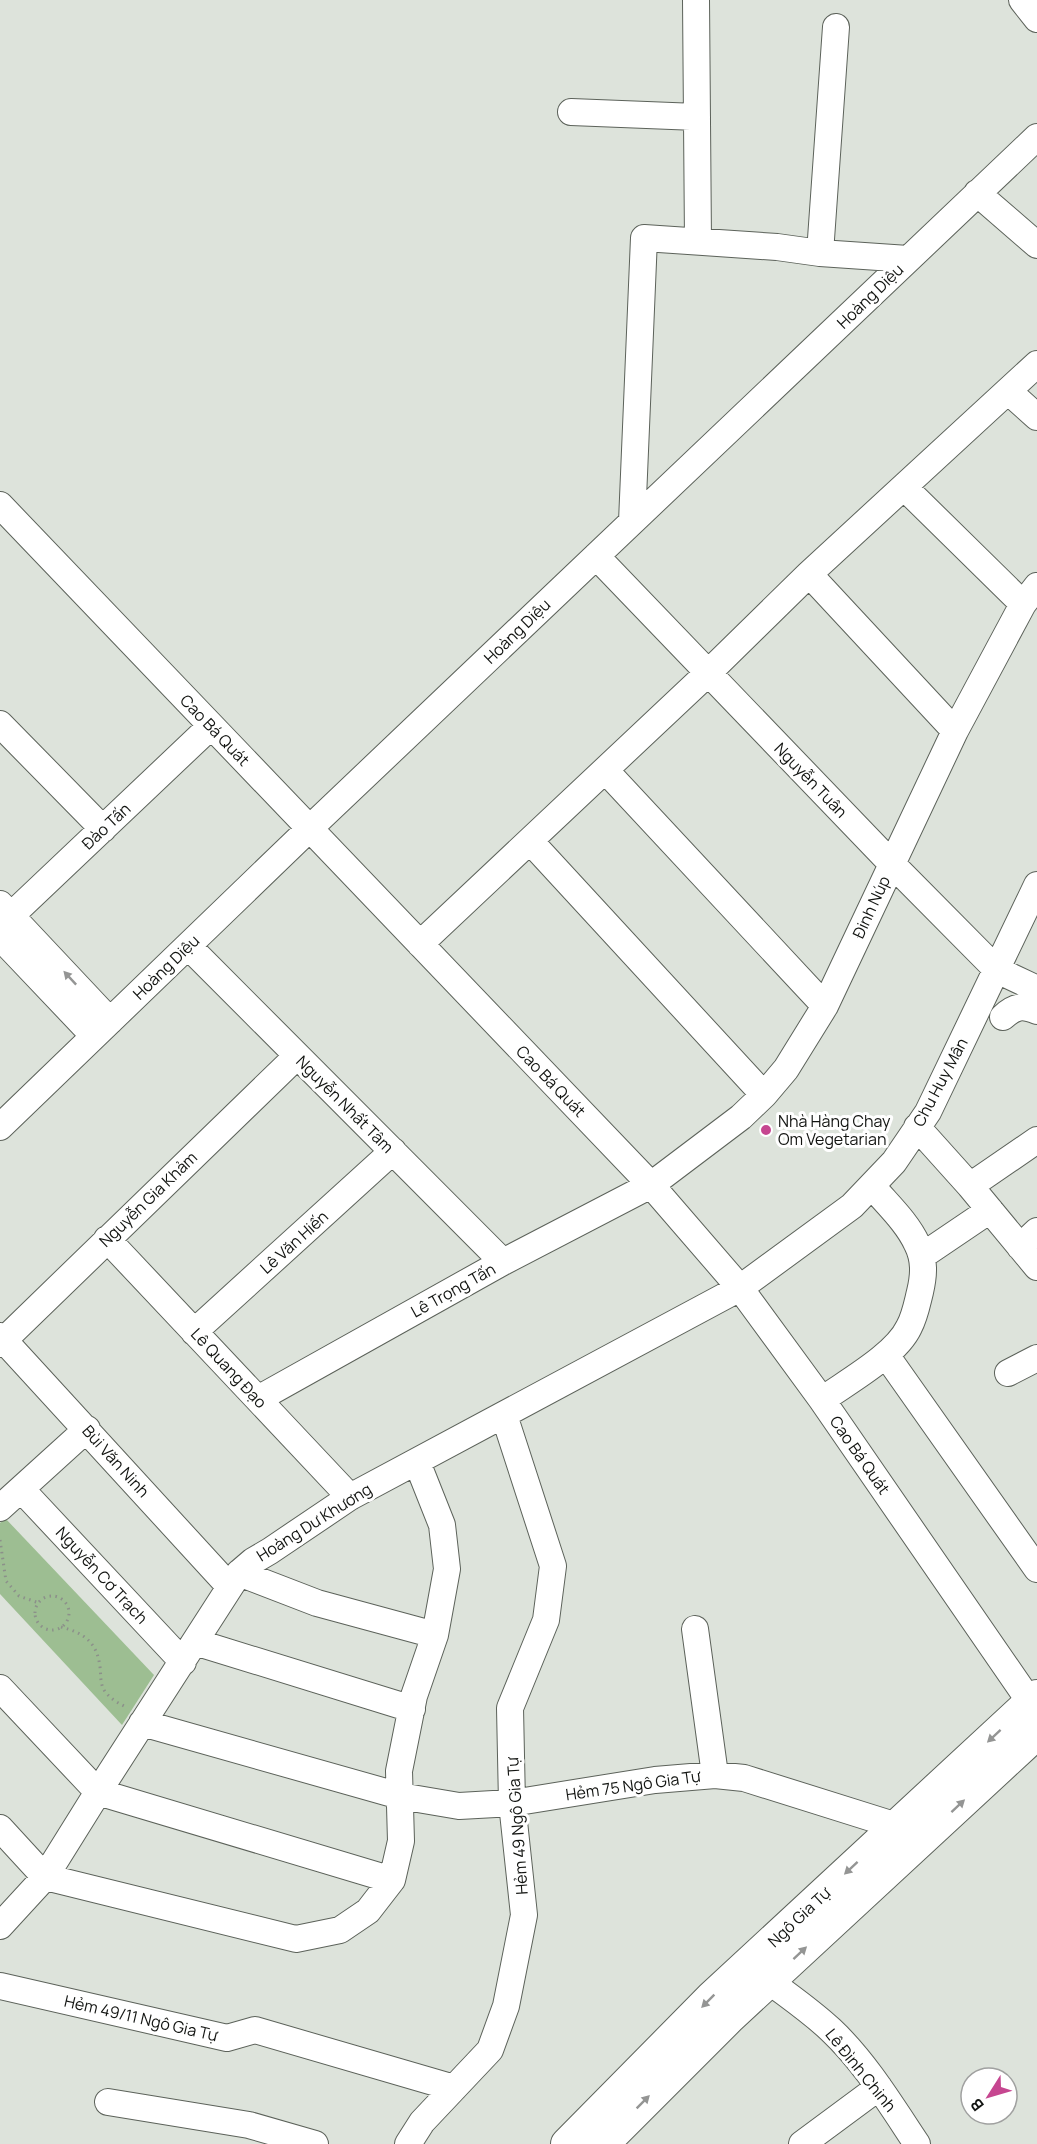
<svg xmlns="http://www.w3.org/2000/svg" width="1037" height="2144" font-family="Manrope,sans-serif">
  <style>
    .green { fill: #9dbe92 }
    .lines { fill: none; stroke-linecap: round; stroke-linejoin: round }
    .minor-casing { stroke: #5c625a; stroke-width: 28 }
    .major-casing { stroke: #5c625a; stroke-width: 34 }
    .path { stroke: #8c908a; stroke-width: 3; stroke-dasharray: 1.5 4.5; stroke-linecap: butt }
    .minor { stroke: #fff; stroke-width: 26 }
    .major { stroke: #fff; stroke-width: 32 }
    .oneway { fill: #949594 }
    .poi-dot { fill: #c64690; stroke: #fff; stroke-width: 2 }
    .labels { text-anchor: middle; stroke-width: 6; stroke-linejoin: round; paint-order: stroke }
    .street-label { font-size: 16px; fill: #121411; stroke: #fff }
    .poi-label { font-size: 16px; fill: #121411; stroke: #fff; text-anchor: start }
  </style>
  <rect width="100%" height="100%" fill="#dde3db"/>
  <path class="green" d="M5,1518L154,1675L122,1725L0,1594V1523Z"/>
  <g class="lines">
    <defs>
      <path id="minor" d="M696,0L698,241
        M1022,0L1037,19
        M571,112L697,117
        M977,193L1037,245
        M820,253L836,27
        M1008,391L1037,417
        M905,488L1023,604
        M0,505L651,1185L740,1288L822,1400L1037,1712
        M632,522L644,238L777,247L820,253L908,259
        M596,556L891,863L997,970L1037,989
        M809,574L955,731
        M0,724L103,829
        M605,770L825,1006
        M530,841L764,1095
        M0,904L110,1021
        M0,926L211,726
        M0,937L94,1036
        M420,944L708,673L809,574L1037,364
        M188,946L503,1262
        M1003,1017C1015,1006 1022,1005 1037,1011
        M0,1127L309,829L1037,137
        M917,1127L970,1186L1037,1267
        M970,1186L1037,1140
        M107,1239L350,1497
        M1020,1247L1037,1231
        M922,1256L990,1210
        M194,1332L393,1151
        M0,1336L230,1587
        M0,1344L297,1056
        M886,1355L1037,1569
        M1008,1373L1037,1358
        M258,1399L503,1262L651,1185L741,1117L764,1095L786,1069L825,1006L955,731L1023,604L1037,586
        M822,1400C847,1382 896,1355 909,1327C915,1316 917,1304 920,1292C924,1275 925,1260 917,1244C907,1222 887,1204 872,1186
        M21,1489L183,1662
        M0,1508L87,1429
        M239,1573L317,1603L435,1635
        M695,1629L715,1775
        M195,1642L412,1709
        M0,1688L98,1792L392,1880
        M142,1723L400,1796L459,1806L512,1803L655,1780L715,1775L744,1778L897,1826
        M0,1828L45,1877L296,1939L340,1930L368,1911L392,1880L401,1841L399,1771L414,1696L435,1635L447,1569L442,1525L417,1462
        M0,1926L45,1877L98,1792L239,1573L253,1561L270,1551L350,1497L740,1288L852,1206L894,1162L928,1112L1037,885
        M769,1981C790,1997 812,2012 831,2030C865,2062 891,2105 917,2144
        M0,1986L227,2038L255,2030L454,2088
        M108,2102L249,2125L315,2144
        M408,2144L422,2122L490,2050L506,2006L524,1915L512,1803L510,1708L546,1620L553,1566L504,1415
        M802,2144L879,2087"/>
      <path id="major" d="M567,2144L712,1997L1037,1696
        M603,2144L730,2017L1037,1733"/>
    </defs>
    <use href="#minor" class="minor-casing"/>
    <use href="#major" class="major-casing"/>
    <path class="path" d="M0,1540L6,1581L19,1596L39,1603
      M35 1613a17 17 0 1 1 34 0a17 17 0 1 1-34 0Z
      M61,1627C84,1633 97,1642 100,1667C101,1675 100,1683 104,1690C109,1698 118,1703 126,1707"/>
    <use href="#minor" class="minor"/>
    <use href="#major" class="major"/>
  </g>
  <defs><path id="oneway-solid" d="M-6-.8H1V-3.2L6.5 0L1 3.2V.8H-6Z" transform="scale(1.5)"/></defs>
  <g class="oneway">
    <use href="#oneway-solid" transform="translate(70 978) rotate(-133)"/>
    <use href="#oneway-solid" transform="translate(994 1736) rotate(137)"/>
    <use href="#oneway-solid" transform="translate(958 1806) rotate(-43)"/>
    <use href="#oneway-solid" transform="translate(851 1868) rotate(137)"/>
    <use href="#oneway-solid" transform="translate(800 1953) rotate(-43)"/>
    <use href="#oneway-solid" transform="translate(708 2001) rotate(135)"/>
    <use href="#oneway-solid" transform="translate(643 2102) rotate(-45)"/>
  </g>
  <circle class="poi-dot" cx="766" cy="1130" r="6"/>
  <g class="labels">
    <g class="street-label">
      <text transform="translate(870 296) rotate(-44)" y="6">Hoàng Diệu</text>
      <text transform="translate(517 631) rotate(-44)" y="6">Hoàng Diệu</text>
      <text transform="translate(215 730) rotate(46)" y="6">Cao Bá Quát</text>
      <text transform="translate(811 780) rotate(46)" y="6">Nguyễn Tuân</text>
      <text transform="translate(106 826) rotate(-43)" y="6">Đào Tấn</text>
      <text transform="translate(871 907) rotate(-65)" y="6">Đinh Núp</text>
      <text transform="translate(166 967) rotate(-44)" y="6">Hoàng Diệu</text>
      <text transform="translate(551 1081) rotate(46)" y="6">Cao Bá Quát</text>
      <text transform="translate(940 1082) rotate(-62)" y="6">Chu Huy Mân</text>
      <text transform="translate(345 1104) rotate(45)" y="6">Nguyễn Nhất Tâm</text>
      <text transform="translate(148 1199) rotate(-44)" y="6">Nguyễn Gia Khảm</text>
      <text transform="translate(294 1242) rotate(-42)" y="6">Lê Văn Hiến</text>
      <text transform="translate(453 1290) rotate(-29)" y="6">Lê Trọng Tấn</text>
      <text transform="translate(229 1368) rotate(47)" y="6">Lê Quang Đạo</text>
      <text transform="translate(860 1455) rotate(55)" y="6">Cao Bá Quát</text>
      <text transform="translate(116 1461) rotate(48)" y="6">Bùi Văn Ninh</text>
      <text transform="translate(314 1522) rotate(-32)" y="6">Hoàng Dư Khương</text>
      <text transform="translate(102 1575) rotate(47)" y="6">Nguyễn Cơ Trạch</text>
      <text transform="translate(633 1785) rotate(-8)" y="6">Hẻm 75 Ngô Gia Tự</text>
      <text transform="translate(517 1826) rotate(-94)" y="6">Hẻm 49 Ngô Gia Tự</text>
      <text transform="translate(799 1917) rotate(-43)" y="6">Ngô Gia Tự</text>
      <text transform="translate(141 2018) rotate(13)" y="6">Hẻm 49/11 Ngô Gia Tự</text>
      <text transform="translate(861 2070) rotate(51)" y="6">Lê Đình Chinh</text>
    </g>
    <g class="poi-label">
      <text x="778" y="1127">Nhà Hàng Chay<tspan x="778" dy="18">Om Vegetarian</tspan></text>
    </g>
  </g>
  <g transform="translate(989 2096) rotate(233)"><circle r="28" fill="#ffffff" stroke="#a0a1a0" stroke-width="1.5"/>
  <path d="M0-4.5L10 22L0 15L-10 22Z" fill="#c64690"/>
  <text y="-9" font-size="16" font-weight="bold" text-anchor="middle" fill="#121411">B</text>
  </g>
</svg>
